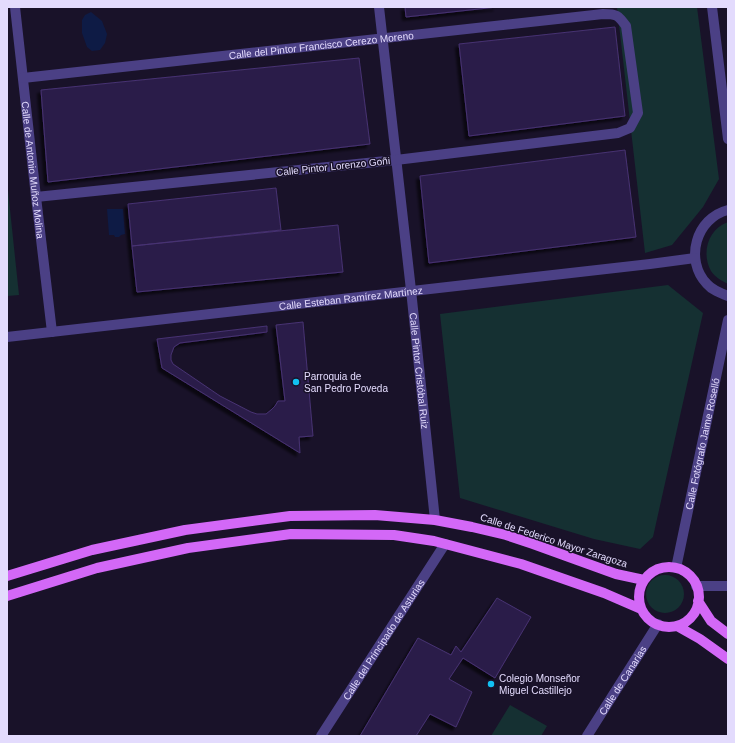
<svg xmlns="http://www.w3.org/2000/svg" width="735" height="743" font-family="Helvetica,sans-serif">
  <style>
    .green { fill: #153032 }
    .water { fill: #0e1b45 }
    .building { fill: #2c1f48; stroke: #473273; filter: url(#shadow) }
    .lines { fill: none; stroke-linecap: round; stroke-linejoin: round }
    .minor { stroke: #4b4085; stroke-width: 10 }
    .major { stroke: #d368f7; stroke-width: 10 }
    .poi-dot { fill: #12c0f2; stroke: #191229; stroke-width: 1.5 }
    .labels { text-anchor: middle; stroke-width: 3; stroke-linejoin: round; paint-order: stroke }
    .street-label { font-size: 10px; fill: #e3dbfd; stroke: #191229 }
    .poi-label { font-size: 10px; fill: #e3dbfd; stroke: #191229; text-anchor: start }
  </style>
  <defs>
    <filter id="shadow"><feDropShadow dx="-3.5" dy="3.5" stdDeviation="1" flood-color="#0009"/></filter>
  </defs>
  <rect width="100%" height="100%" fill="#191229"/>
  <path class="green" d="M617,7H697L719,179L703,207L672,245L645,253Z
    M7,181L19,295L7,296Z
    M728,222V284C722,281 715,277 711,271C701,253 708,229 728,222Z
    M668,285L703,313L653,537L640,549L594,539L460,498L440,314Z
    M646 594a19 19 0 1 1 38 0a19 19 0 1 1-38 0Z
    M510,705L547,726L541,736H491Z"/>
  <path class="water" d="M91,12L102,21L107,34L105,43L100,50L92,51L87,47L82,33V20L85,15Z
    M107,209H123L125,234L121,235L119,237H115L114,235H109Z"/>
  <path class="building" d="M405,7H497L406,17Z
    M615,27L625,116L469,136L459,44Z
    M359,58L370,144L48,182L41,90Z
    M625,150L636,237L429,263L420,176Z
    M276,188L281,230L132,246L128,204Z
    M338,225L343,272L137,292L132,246Z
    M303,322L313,436L299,437L300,453L162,368L157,339L267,326V332L180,343L174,347L171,355V360L173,364L220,396L251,412L257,414H266L271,410L275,406L278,401H285L276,325Z
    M497,598L531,617L495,678L463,658L449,679L472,692L456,727L430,714L416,736H360L418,638L451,655L456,646L461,652Z"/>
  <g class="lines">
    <g class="minor">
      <path id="s1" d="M15,7L36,197L52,332"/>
      <path id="s2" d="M379,7L411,290L435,520"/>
      <path d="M712,7L728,139"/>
      <path id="s3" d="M23,78L603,14C617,14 618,15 626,26L638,113L630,128L618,133L396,160L36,197"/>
      <path d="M728,210C696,218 684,260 707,284C712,290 720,293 728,296"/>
      <path id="s4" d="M7,337L650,264L695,258"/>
      <path id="s5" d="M676,568L728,320"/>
      <path d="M696,586H728"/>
      <path id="s6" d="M321,736L445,544"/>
      <path id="s7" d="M587,736L658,624"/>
    </g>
    <path class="major" d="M639 597a30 30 0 1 1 60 0a30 30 0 1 1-60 0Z
      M7,576L92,550L185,530L290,516L375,515L435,520L472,527L506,535L533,544L616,574L644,580
      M7,596L97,568L188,548L291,534L394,535L434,541L521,564L604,593L641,609
      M698,601L711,621L728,634
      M677,626L700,639L728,659"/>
  </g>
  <g class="poi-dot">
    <circle cx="296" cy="382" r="4"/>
    <circle cx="491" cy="684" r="4"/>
  </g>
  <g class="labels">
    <g class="street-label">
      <text dy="4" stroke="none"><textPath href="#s3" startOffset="300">Calle del Pintor Francisco Cerezo Moreno</textPath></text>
      <text transform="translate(333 166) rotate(-6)" y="4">Calle Pintor Lorenzo Goñi</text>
      <text dy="4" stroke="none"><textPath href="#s1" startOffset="164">Calle de Antonio Muñoz Molina</textPath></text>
      <text dy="4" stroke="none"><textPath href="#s4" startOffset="346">Calle Esteban Ramírez Martínez</textPath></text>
      <text dy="4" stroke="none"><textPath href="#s2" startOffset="366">Calle Pintor Cristóbal Ruiz</textPath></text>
      <text dy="4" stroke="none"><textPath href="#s5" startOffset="127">Calle Fotógrafo Jaime Roselló</textPath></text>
      <text transform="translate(554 540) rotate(18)" y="4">Calle de Federico Mayor Zaragoza</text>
      <text dy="4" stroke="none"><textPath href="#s6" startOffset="115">Calle del Principado de Asturias</textPath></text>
      <text dy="4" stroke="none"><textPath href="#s7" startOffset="66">Calle de Canarias</textPath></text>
    </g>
    <g class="poi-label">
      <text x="304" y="380">Parroquia de<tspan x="304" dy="12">San Pedro Poveda</tspan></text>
      <text x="499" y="682">Colegio Monseñor<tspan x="499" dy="12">Miguel Castillejo</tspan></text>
    </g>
  </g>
  <rect width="735" height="743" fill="none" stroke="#e3dbfd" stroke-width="16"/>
</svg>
